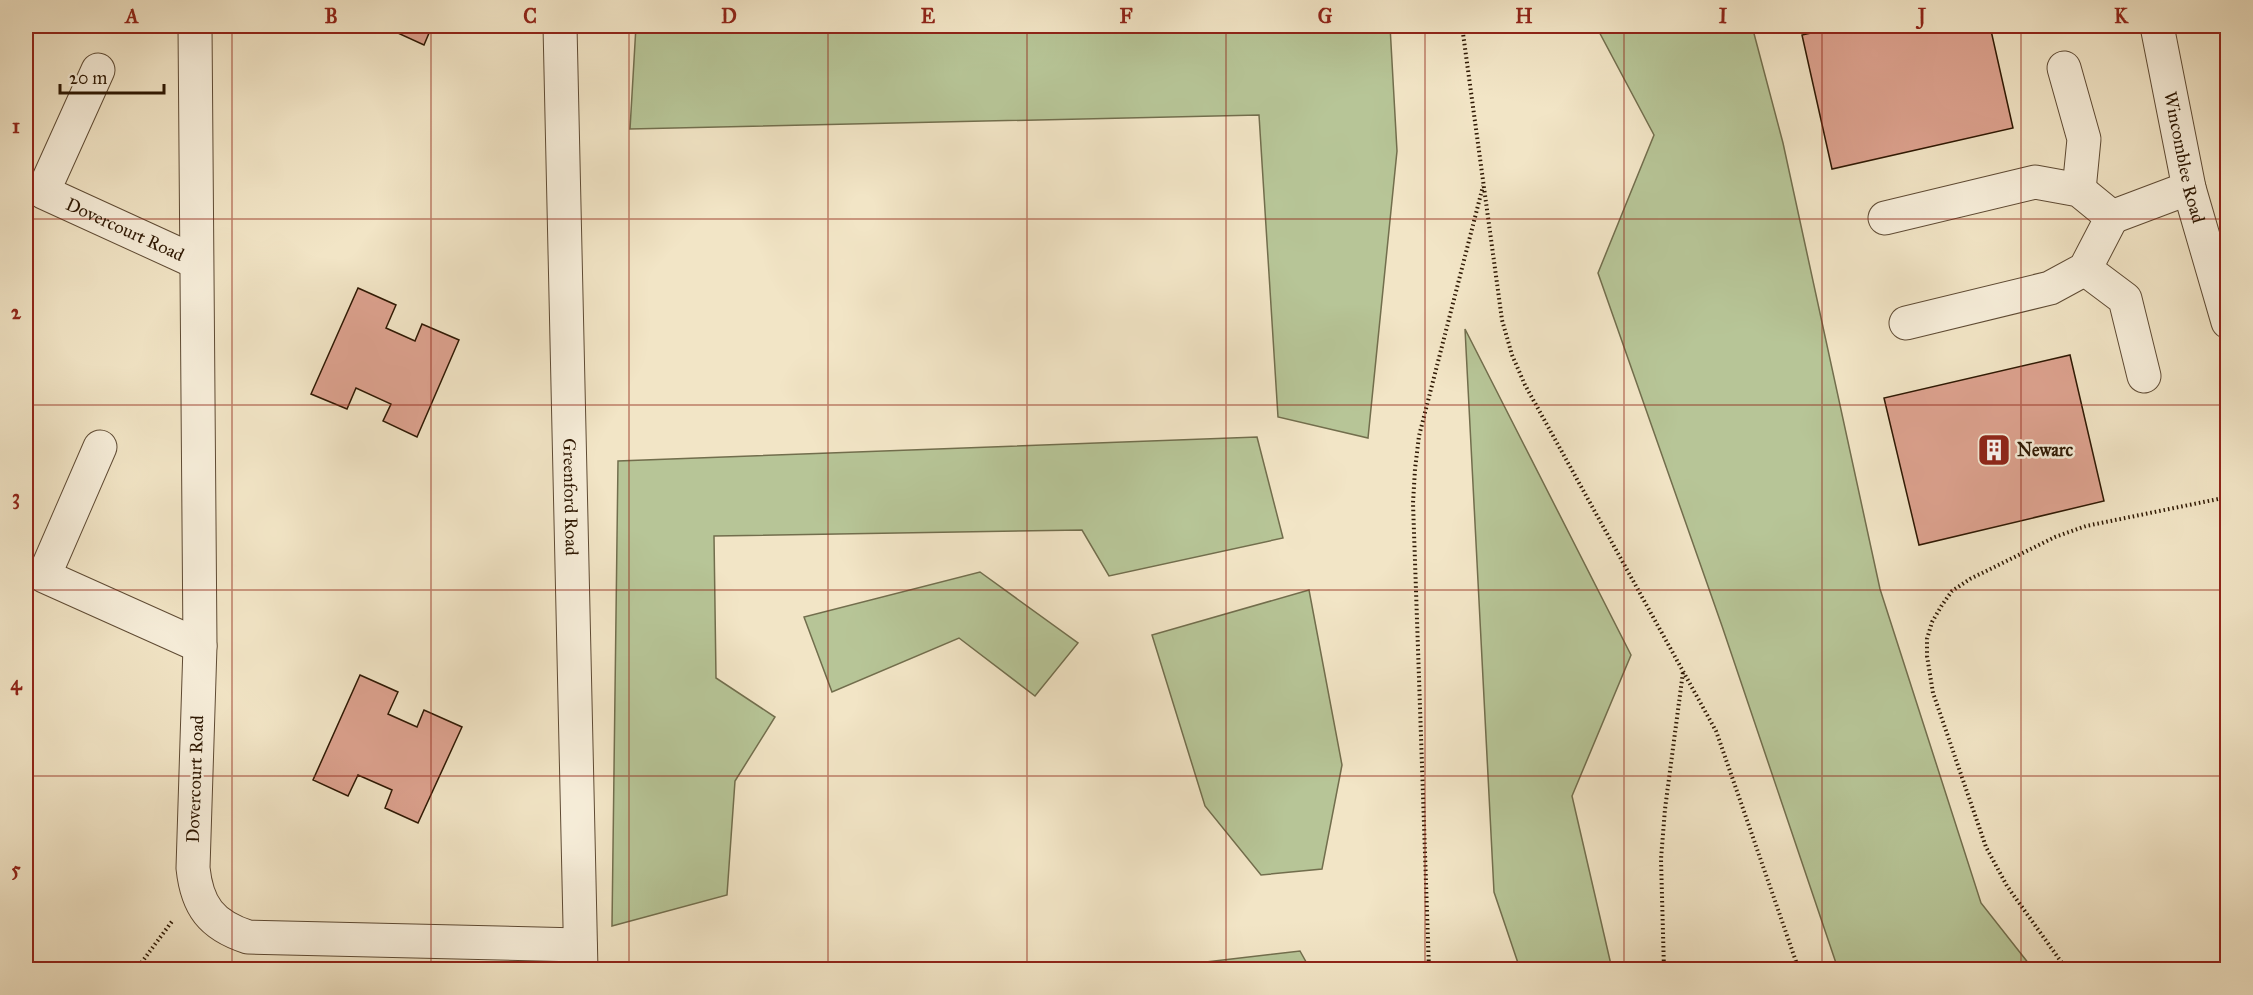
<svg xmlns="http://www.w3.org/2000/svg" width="2253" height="995" font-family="'IM FELL Great Primer',serif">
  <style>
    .green { fill: #b7c597; stroke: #726e4d; stroke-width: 1.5 }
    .building { fill: #dda28f; stroke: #2e1803; stroke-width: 1.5 }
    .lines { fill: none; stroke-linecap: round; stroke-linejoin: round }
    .minor-casing { stroke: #5f4b34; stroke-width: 35 }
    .path { stroke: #2e1803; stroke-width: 4; stroke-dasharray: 1.5 3; stroke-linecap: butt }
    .minor { stroke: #f7eeda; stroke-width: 33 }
    .grid { fill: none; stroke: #8f2418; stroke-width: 1.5; stroke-opacity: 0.55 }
    .labels { text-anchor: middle; stroke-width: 5; stroke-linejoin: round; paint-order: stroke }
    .street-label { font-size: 18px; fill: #2e1803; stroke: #f7eeda }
    .poi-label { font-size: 18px; font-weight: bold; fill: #2e1803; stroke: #f7eeda; text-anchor: start }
    .neatline { fill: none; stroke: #8f2418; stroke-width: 2 }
    .grid-label { font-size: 20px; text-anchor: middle; font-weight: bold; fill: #8f2418 }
  </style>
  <rect width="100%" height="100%" fill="#f2e5c6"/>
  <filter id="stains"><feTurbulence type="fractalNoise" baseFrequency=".00333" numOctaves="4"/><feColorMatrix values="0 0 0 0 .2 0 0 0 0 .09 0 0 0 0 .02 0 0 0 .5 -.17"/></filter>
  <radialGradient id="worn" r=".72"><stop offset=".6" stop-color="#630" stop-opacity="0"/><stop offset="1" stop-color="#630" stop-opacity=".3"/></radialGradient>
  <path class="green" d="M636,26H1390L1397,151L1368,438L1278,417L1259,115L630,129Z
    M1596,26H1752L1783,143L1880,589L1981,903L2033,969H1838L1722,626L1598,273L1654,135Z
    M1465,329L1631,655L1572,796L1612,969H1520L1494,892Z
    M1257,437L1283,538L1109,576L1082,530L714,536L716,678L775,717L735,781L727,895L612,926L618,461Z
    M980,572L1078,643L1035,696L959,638L832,692L804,617Z
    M1309,590L1342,765L1322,869L1261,875L1205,806L1152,635Z
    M1300,951L1310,969H1113L1163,967Z"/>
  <path class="building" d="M391,26H432L424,45L389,29Z
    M1842,26H1990L2013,128L1832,169L1802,35Z
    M358,288L396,305L386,328L415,341L422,324L459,340L417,437L383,421L391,404L356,388L347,409L311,394Z
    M2070,355L2104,501L1919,545L1884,398Z
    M360,675L398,692L388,714L417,727L424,710L462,727L418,823L385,808L392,790L358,775L348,796L313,780Z"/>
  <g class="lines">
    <defs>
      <g id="minor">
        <path d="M195,26L200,646L193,868C197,906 211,925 248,937L580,945"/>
        <path id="s1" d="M560,26L581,970"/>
        <path id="s2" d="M2157,26L2189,188L2228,322"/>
        <path d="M2064,68L2084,139L2079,190"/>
        <path id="s3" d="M98,70L43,192L196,262"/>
        <path d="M1885,218L2035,182L2079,190L2112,217L2189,188"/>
        <path d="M2085,269L2125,299L2144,376"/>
        <path d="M1906,323L2050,288L2085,269L2112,217"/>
        <path d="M100,447L44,576L200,646"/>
      </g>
    </defs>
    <use href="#minor" class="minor-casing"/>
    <path class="path" d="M1462,26L1502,320L1512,355L1525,385L1716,731L1799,970
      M136,970L173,920
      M1429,970L1413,503L1415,469L1419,436L1483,186
      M1664,970L1661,859L1665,809L1683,672
      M2067,970L2007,886L1986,847L1933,693L1927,656V639L1932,622L1942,605L1952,591L1970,579L2055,537L2086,526L2228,497"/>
    <use href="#minor" class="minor"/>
  </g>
  <path class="grid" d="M232,26V970M431,26V970M629,26V970M828,26V970M1027,26V970M1226,26V970M1425,26V970M1624,26V970M1822,26V970M2021,26V970M26,219H2228M26,405H2228M26,590H2228M26,776H2228"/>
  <defs>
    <symbol id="building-square" viewBox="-11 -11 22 22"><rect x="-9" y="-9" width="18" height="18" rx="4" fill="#8f2418" stroke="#f7eeda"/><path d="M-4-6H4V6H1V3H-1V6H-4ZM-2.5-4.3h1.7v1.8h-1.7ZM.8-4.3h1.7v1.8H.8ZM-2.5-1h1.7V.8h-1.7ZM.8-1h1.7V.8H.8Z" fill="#fff"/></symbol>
  </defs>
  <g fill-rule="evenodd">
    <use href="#building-square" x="1975" y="431" width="38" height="38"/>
  </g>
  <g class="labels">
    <g class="street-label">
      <text dy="6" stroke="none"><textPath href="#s2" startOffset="134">Wincomblee Road</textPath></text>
      <text dy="6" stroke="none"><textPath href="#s3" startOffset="224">Dovercourt Road</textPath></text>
      <text dy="6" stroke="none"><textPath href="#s1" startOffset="471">Greenford Road</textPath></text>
      <text transform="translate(195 779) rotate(-88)" y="6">Dovercourt Road</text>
    </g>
    <g class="poi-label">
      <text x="2017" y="456">Newarc</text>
    </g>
  </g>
  <rect width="2253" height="995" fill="none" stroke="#f2e5c6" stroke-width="66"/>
  <path d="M60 84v9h104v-9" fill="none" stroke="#2e1803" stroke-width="3"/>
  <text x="69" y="84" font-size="18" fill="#2e1803" stroke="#f7eeda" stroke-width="4.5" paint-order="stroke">20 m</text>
  <rect x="33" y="33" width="2187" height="929" class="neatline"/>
  <g class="grid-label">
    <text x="132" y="23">A</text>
    <text x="331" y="23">B</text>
    <text x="530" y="23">C</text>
    <text x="729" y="23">D</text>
    <text x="928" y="23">E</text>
    <text x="1126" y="23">F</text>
    <text x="1325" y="23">G</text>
    <text x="1524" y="23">H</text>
    <text x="1723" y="23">I</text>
    <text x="1922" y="23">J</text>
    <text x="2121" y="23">K</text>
    <text x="16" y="133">1</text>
    <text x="16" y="319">2</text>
    <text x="16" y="504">3</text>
    <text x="16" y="690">4</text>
    <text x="16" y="876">5</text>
  </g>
  <rect width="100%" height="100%" filter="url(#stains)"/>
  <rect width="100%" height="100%" fill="url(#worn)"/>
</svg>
